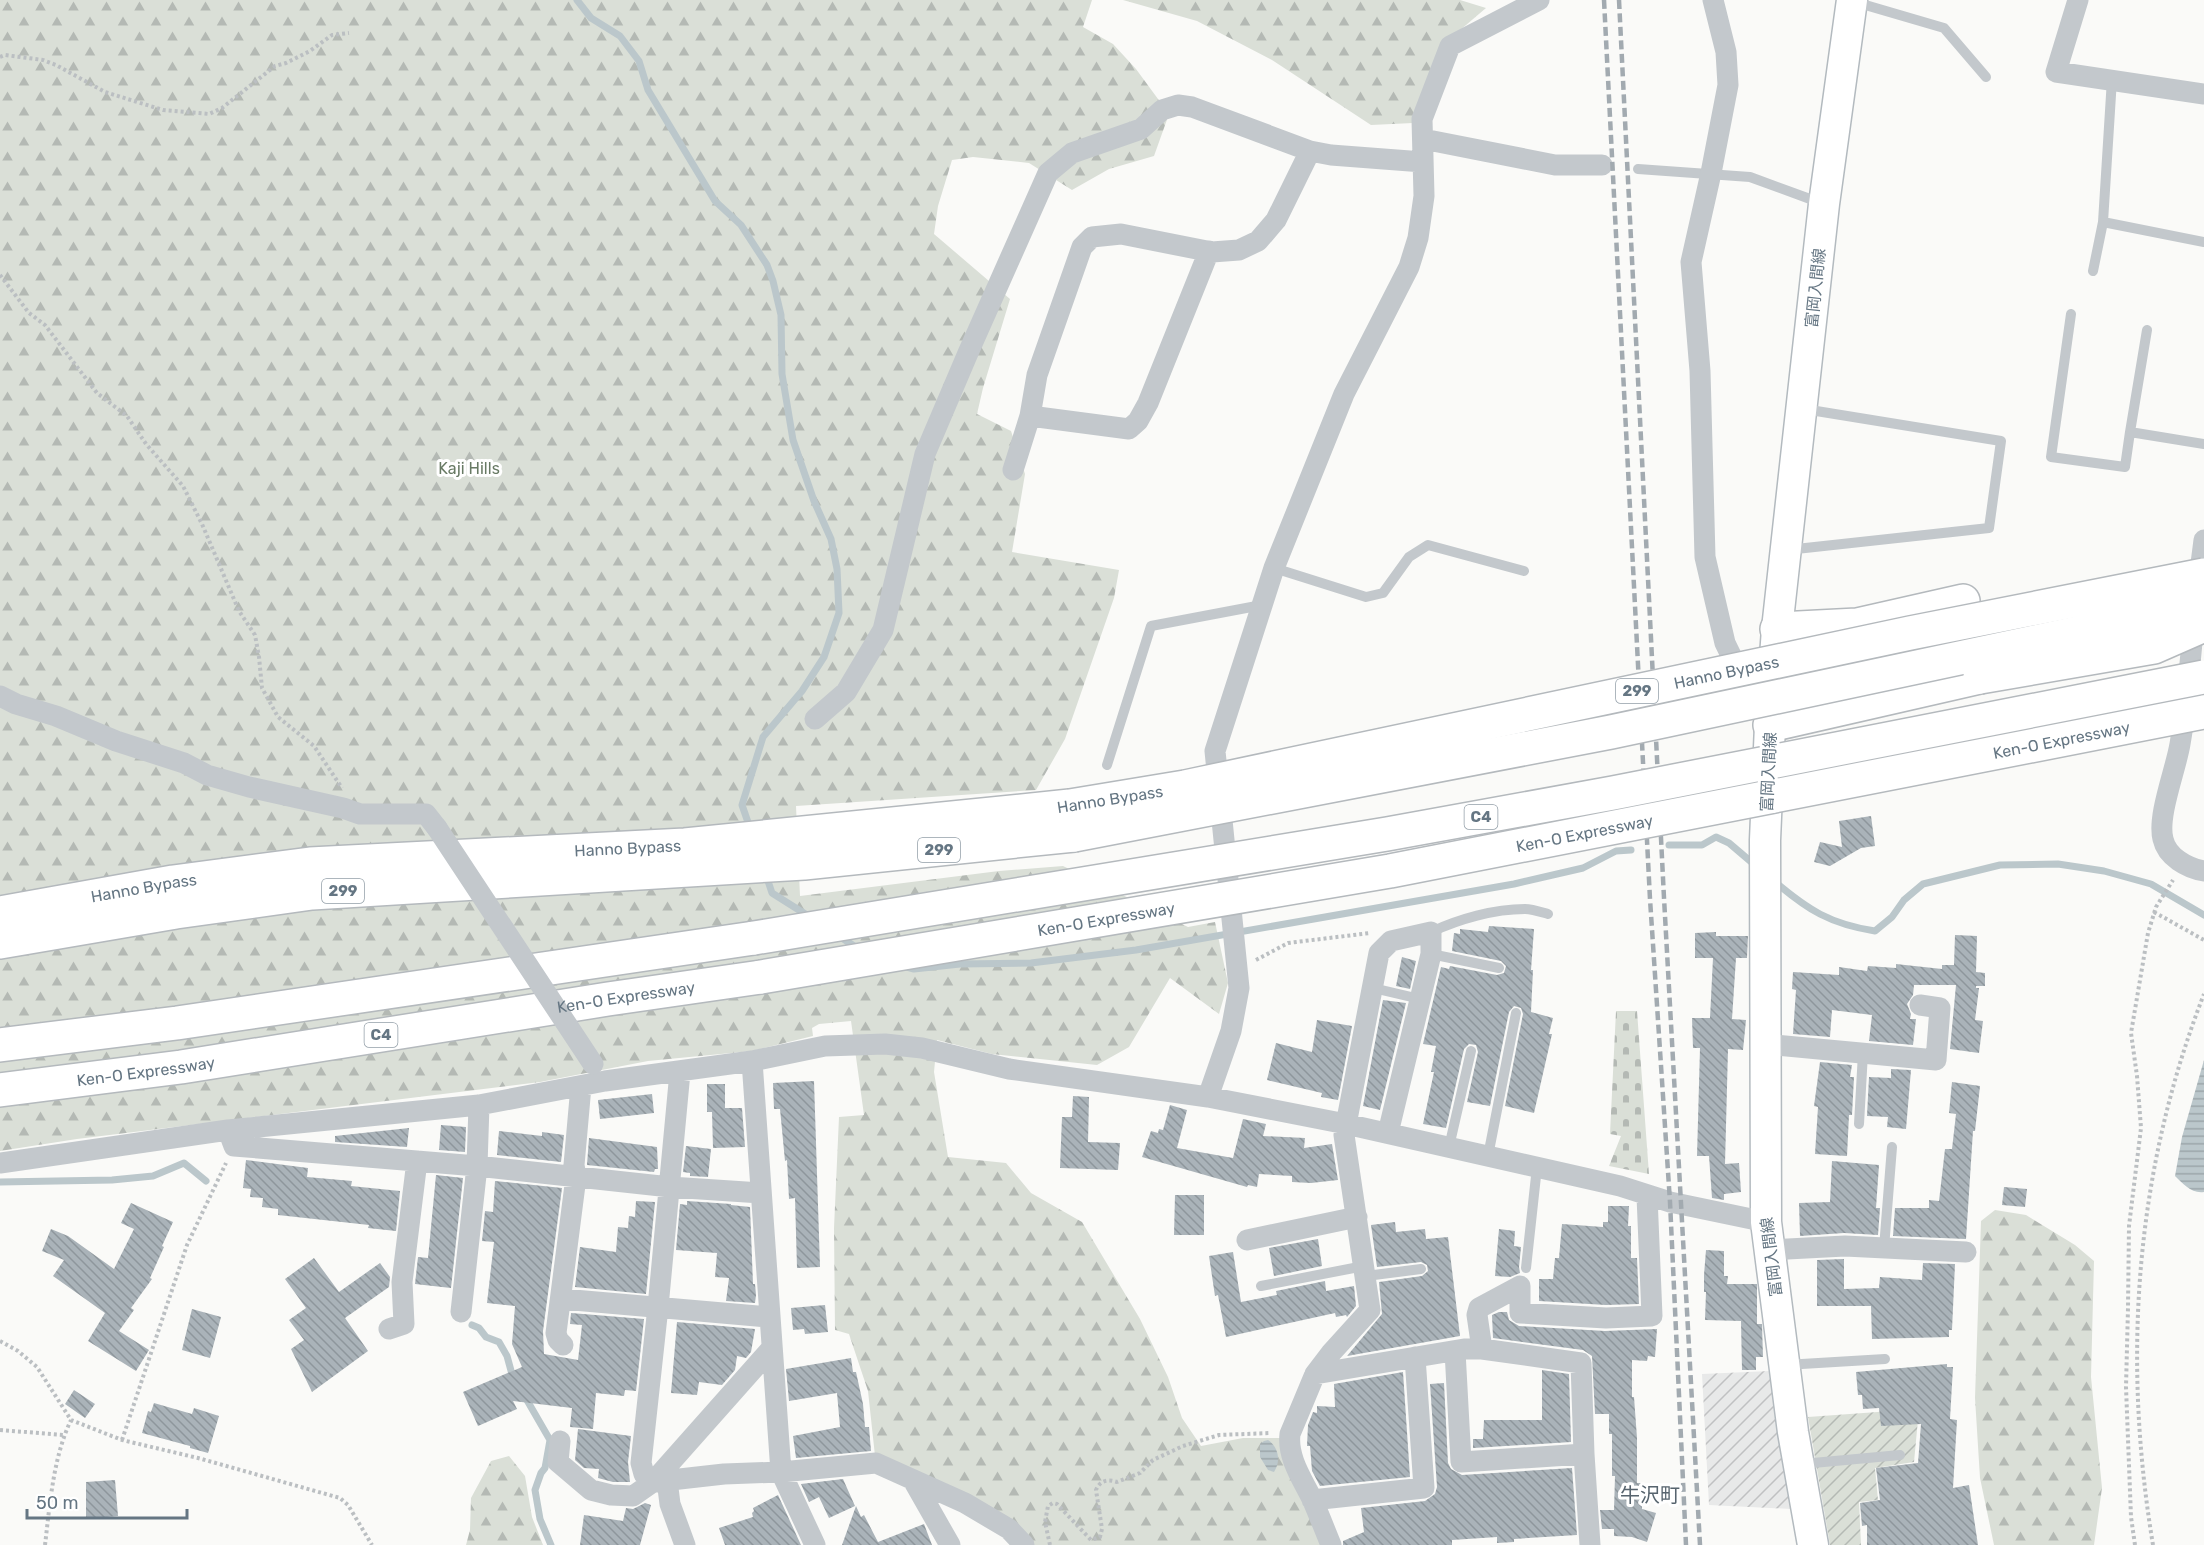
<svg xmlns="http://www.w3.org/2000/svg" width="2204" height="1545" font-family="Rubik,'Noto Sans JP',sans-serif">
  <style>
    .industrial { fill: url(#industrial-furrows) }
    .forest { fill: url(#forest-firs) }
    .cemetery { fill: url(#cemetery-stones) }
    .garden { fill: url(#garden-furrows) }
    .water { fill: url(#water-rules) }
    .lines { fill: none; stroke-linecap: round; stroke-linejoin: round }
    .stream { stroke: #bbc7cb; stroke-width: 7 }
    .building { fill: url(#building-back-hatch) }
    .secondary-casing { stroke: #b3babf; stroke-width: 33 }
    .highway-casing { stroke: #b4b9bd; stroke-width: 36 }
    .path { stroke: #bbbfc2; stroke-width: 4; stroke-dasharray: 3 3; stroke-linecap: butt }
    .lane { stroke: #c3c8cc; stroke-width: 10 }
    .street { stroke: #c3c8cc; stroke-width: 21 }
    .secondary { stroke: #fff; stroke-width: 30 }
    .highway { stroke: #fff; stroke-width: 33 }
    .rail { stroke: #a2aab0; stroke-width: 4.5; stroke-dasharray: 9 4.5; stroke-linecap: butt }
    .highway-bridge-casing { stroke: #b4b9bd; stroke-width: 36; stroke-linecap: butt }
    .street-bridge { stroke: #c3c8cc; stroke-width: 21 }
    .highway-bridge { stroke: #fff; stroke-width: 33 }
    .labels { text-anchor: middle; stroke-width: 6; stroke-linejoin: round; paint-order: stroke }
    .shield { fill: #fff; stroke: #939fa8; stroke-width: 1.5 }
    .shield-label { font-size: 15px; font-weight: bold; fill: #657683 }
    .street-label { font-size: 16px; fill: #657683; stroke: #fff }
    .park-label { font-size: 16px; fill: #687a64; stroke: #fff }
    .quarter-label { font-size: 20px; fill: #57646e; stroke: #fff }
  </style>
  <defs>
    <pattern id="industrial-furrows" width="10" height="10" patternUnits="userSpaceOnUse" patternTransform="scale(1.5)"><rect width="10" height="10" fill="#e8e9e9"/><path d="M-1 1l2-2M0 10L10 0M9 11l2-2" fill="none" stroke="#c0c1c2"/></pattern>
    <pattern id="forest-firs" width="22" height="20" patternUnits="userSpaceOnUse" patternTransform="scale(1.5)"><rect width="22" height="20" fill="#dadfd7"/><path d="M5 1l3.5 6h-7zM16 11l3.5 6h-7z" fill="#b4b9b4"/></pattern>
    <pattern id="cemetery-stones" width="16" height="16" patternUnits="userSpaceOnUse" patternTransform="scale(1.5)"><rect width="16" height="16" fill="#dadfd7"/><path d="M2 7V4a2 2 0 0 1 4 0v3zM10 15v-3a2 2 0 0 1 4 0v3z" fill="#b4b9b4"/></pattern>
    <pattern id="garden-furrows" width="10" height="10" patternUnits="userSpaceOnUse" patternTransform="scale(1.5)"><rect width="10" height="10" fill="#dadfd7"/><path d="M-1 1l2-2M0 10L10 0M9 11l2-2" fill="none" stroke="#b4b9b4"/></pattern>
    <pattern id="water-rules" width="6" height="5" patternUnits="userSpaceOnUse" patternTransform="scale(1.5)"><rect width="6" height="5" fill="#bbc7cb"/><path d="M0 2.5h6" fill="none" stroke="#9ca6aa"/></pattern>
    <pattern id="building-back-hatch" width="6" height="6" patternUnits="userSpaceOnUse" patternTransform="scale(1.5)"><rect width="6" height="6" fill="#aab3b9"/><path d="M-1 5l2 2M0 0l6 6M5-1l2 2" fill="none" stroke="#8e969c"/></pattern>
  </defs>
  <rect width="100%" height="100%" fill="#fafaf8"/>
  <path class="industrial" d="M1770,1371L1778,1433L1791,1509L1709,1505L1702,1374Z"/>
  <path class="forest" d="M0,0H1092L1083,27L1113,44L1136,69L1169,114L1154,156L1109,169L1072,190L1029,163L973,157L952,160L938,206L934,234L1010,299L983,388L977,414L1011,431L1025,474L1012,552L1119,570L1114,598L1065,739L1036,790L796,806L800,896L999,871L1063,866L1188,927L1215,922L1228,983L1219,1014L1170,978L1129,1047L1097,1065L992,1054L937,1040L934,1072L948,1157L1006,1163L1031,1193L1082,1222L1140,1319L1168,1377L1182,1418L1201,1446L1243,1438H1283L1324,1545H1032L875,1456L868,1391L849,1334L835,1330L834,1228L839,1117L864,1115L851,1021L819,1024L812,1028L813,1036L752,1051L648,1061L540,1082L77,1139L0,1151Z
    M1123,0H1460L1486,8L1452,37L1413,123L1371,125L1272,60L1197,21Z
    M1995,1210L2026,1215L2075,1245L2094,1261L2091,1377L2102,1488L2094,1545H1994L1980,1478L1975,1398L1981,1221Z
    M509,1456L525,1476L532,1517L543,1545H466L470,1530L471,1498L491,1461Z"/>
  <path class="cemetery" d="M1616,1011H1637L1649,1174L1609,1166L1621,1136L1610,1134Z"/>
  <path class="garden" d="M1919,1409L1914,1462L1875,1468L1878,1500L1859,1502L1861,1545H1830L1808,1417Z"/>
  <path class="water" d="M2204,1060V1192C2192,1194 2183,1184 2175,1176L2182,1137Z
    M1268,1440C1279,1447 1281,1462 1274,1472L1268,1470L1260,1457V1444L1264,1441Z"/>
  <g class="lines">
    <path class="stream" d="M577,0L591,18L620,36L639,61L648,90L715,201L741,225L767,265L773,281L781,315L782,374L793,440L814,501L831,539L837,569L839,613L824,657L802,691L763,737L742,805L751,831
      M1669,845H1702L1716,837L1729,843L1756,866
      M766,875L772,893L810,917
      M1774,881C1808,910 1830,924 1875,931L1892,917L1904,900L1923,884L2000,865L2058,864L2104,871L2151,884L2204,915
      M839,936L860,950
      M903,966L914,969L960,964L1031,963L1136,950L1514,884L1583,868L1616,851L1631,850
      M0,1182L112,1180L153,1176L184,1163L206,1181
      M472,1325L479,1328L486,1337L499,1342L507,1356L513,1378
      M524,1395L550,1440L545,1468L541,1473L535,1490L540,1519L551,1545"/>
  </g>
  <path class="building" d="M1871,816L1875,846L1861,848L1830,866L1814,862L1820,842L1842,847L1839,821Z
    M1489,926L1534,929L1531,970H1533L1531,1012L1553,1018L1549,1034H1552L1534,1113L1505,1106L1523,1014L1521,1008L1514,1006L1509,1012L1490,1106L1467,1102L1478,1052L1476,1045L1469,1044L1464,1049L1446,1128L1423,1124L1434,1072H1431L1436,1046L1423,1044L1441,967L1449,969L1450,966L1497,975L1504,973L1506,966L1501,961L1452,951L1454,933L1460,934V929L1488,932Z
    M1716,932V936H1748L1747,958H1736L1732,1019L1746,1020L1743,1050L1728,1049L1725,1164L1739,1163L1741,1192L1724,1194V1200L1712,1198L1709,1156H1697L1700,1048H1693L1692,1018H1710L1713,958H1695V933Z
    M1955,935L1977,936L1976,972L1985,973V986H1976V988H1979L1975,1020L1983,1021L1979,1053L1950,1049L1956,985H1914L1913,995L1907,1004L1911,1014L1910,1019H1916L1913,1045L1869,1041L1872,1015L1832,1010L1830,1037L1793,1034L1796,990L1792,989L1793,972L1839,975V967L1867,971L1868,966L1896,968V964L1942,969V965H1954Z
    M1402,957L1416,961L1410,989L1396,986Z
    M1383,1000L1406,1003L1380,1110L1363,1106Z
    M1317,1020L1352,1026L1338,1100L1321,1097L1322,1093L1267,1080L1276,1043L1312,1052Z
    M1820,1062L1852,1065L1850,1077H1854L1852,1115H1849L1847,1156L1815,1154L1818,1107L1814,1106Z
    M1891,1069L1911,1070L1906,1129L1887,1127L1888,1117L1867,1116L1869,1077L1891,1078Z
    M814,1081L820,1267L797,1268L795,1198L789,1199L787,1160L785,1161L780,1109H774L773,1083Z
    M1952,1082L1980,1086L1975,1131H1973L1966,1239L1893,1236L1895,1208H1929V1200L1939,1201L1945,1149H1952L1956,1114L1949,1113Z
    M707,1084H725V1108H742L745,1147L713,1148L712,1112H707Z
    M652,1094L654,1113L600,1119L598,1100Z
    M1073,1096L1089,1097L1088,1142L1120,1143L1118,1170L1060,1168L1062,1117H1072Z
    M1170,1105L1187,1110L1177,1148L1233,1158L1243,1119L1266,1124L1263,1136L1305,1138L1304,1148L1332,1144L1338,1180L1311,1183L1292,1182V1176L1259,1174L1257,1187L1248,1185L1247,1187L1142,1157L1151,1131L1158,1133L1159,1129L1163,1130Z
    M441,1125L466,1127L465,1152L439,1150Z
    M409,1128L407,1147L335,1142V1136Z
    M499,1131L542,1136V1132L564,1135L561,1162L497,1155Z
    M589,1138L657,1147L658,1169H655L654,1172L587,1165Z
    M686,1146L711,1149L708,1177L690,1176V1173L683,1172Z
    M246,1160L308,1168L307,1177L352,1181L351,1186L400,1191L396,1231L368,1228L369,1225L278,1215V1209L262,1207L263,1198L250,1197L251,1189L243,1188Z
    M1832,1161L1879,1165L1876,1208H1880L1878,1235L1844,1233L1800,1236L1799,1203L1830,1202Z
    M436,1175L463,1178L451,1288L415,1284L418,1257L428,1258Z
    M495,1181L562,1188L543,1331L544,1354L578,1360L582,1325L570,1324L571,1313L644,1319L636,1391L625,1390L624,1396L596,1393L593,1429L570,1427L572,1408L513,1401L517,1409L478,1426L463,1392L522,1367L512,1344L515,1306L487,1303L494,1242L482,1241L485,1211L493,1212Z
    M2004,1187L2027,1189L2025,1207L2002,1205Z
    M1175,1195H1204V1235H1174Z
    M636,1201L655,1202L646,1294L575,1287L580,1247L616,1252L618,1227L628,1228L629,1216L635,1217Z
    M687,1201L731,1204V1205L750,1207L753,1284H755L756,1295L755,1303L726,1301L729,1278L715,1277L717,1253L676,1250L680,1204L687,1205Z
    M131,1203L173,1222L162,1246L164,1247L150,1278L152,1279L131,1308L134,1310L119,1331L149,1350L136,1371L88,1341L105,1313L53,1276L64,1260L42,1251L51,1229L68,1236L114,1269L134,1229L121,1223Z
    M1608,1206H1629L1628,1226H1631V1258H1637L1639,1304L1606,1305L1539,1301V1279H1553L1555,1258H1559L1562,1224L1603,1227V1222H1608Z
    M1395,1222L1396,1232L1425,1229L1426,1239L1448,1237L1460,1336L1347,1356L1382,1314L1379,1282L1422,1276L1428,1271L1427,1265L1421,1262L1377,1267L1371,1225Z
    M1499,1229L1515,1231L1514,1246L1521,1247L1519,1267L1520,1273L1510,1277L1495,1276Z
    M1318,1239L1322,1266L1274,1276L1269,1248Z
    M1706,1250L1724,1251V1276H1728L1727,1284H1757V1324H1762L1763,1357H1756V1370H1742L1741,1321L1705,1320L1706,1292H1704V1275Z
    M1233,1252L1241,1302L1277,1295L1276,1291L1325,1281L1326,1291L1354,1286L1356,1306L1347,1317L1346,1315L1336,1317L1335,1313L1226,1337L1218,1295L1215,1296L1209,1256Z
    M314,1258L339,1292L380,1263L390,1277L389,1287L345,1318L368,1351L312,1392L291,1349L304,1340L289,1320L306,1308L285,1279Z
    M1844,1259V1289L1879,1288L1880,1277L1922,1280L1923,1263L1955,1264L1952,1330H1949V1337L1872,1339L1871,1306H1817V1260Z
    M825,1305L828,1332L805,1334L804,1329L793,1330L791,1308Z
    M192,1309L221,1317L210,1358L182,1350Z
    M1499,1312H1507L1509,1320L1519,1326L1605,1331L1657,1329L1655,1357L1648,1356L1647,1361L1632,1360V1397H1634L1637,1438V1483H1642V1509L1656,1513L1647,1542L1632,1537L1614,1536V1529H1602L1600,1510H1614L1615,1476H1612V1434H1609V1414H1595L1592,1356L1583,1350L1493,1338L1492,1315Z
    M677,1322L755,1329L751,1352L746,1358L737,1356L735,1370L722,1385L699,1382L697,1395L671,1393Z
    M851,1358L853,1372H856L863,1404L865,1427H869L871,1451L796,1458L793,1436L840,1427L837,1393L789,1401L786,1369Z
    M1947,1364V1367H1953L1950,1419L1957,1420L1953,1488L1969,1485L1978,1545H1867V1525L1862,1526L1860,1503L1880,1500L1876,1468L1918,1463L1921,1424L1881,1426L1879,1408L1863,1409L1862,1395H1858L1856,1372Z
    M1542,1370L1569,1374L1571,1442L1473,1448V1439H1483L1484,1420H1542Z
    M1403,1372L1410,1477L1320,1486L1312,1471L1310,1446H1307L1308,1425L1313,1412L1317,1413V1406L1335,1407L1334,1384Z
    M1444,1383L1448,1463L1451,1469L1462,1475L1572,1468L1577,1535L1514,1539V1542L1497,1543V1537L1452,1540V1545H1343V1541L1364,1532L1361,1508L1425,1501L1435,1494L1437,1487L1430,1384Z
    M74,1390L95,1404L85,1418L65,1404Z
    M154,1403L192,1414L194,1408L219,1416L208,1453L190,1448V1446L142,1433L148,1411L151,1412Z
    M578,1429L631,1436L628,1462L630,1482H613L598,1478L599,1469L584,1468L575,1460Z
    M843,1479L855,1506L829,1518L819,1497L809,1502L801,1484Z
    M115,1480L118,1516L86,1519V1482Z
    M778,1495L801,1545H725L719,1528L753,1517L752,1513L754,1511L753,1508Z
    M645,1503L651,1505L640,1545H580L584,1515L623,1521L626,1508L633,1509Z
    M856,1506L861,1517L864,1515L878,1542L924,1524L932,1545H842Z"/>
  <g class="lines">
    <defs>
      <path id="secondary" d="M1813,1545L1793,1432L1766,1222L1765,840L1770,725L1777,629L1824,204L1852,0"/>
      <g id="highway">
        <path d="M1777,629L1857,625L1963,601"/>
        <path d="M1770,725L1980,677"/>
        <path id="s1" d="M0,913L173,882L310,864L685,845L1070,806"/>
        <path d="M0,942L176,912L312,893L804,863L1074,835"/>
        <path d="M0,1045L177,1023L754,938"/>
        <path id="s2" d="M0,1090L181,1067L608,999L761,977"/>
      </g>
    </defs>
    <use href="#secondary" class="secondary-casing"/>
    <use href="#highway" class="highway-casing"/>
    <path class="path" d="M0,57L5,55L43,60L56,65L105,92L163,110L209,114L222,108L275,66L286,63L310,51L332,35L349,33
      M0,275L29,313L45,325L97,393L127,416L146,444L183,486L202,524L239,611L255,635L259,657L262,688L278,717L314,746L342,788
      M2154,912L2204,940
      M1256,960L1288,943L1370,933
      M0,1341L18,1351L37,1367L71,1420L122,1440L198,1458L340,1498L348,1505L372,1545
      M0,1430L64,1435
      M122,1440L187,1245L226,1163
      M45,1545C50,1504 53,1458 71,1420
      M1050,1545L1045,1522L1048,1506L1053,1503L1057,1504L1091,1540L1100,1537L1102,1529L1096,1490C1100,1480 1108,1479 1117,1482L1140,1473L1153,1460L1183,1446L1219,1435L1271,1433
      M2135,1545L2131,1517L2126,1387L2128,1308L2129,1226L2141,1128L2137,1076L2131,1033L2148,933L2156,907L2173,880
      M2153,1545C2122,1358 2135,1171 2204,994"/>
    <path class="lane" d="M1855,2L1944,28L1986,77
      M1638,169L1750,177L1821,203
      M2103,222L2204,242
      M2093,271L2103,222L2112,79
      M2071,314L2051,457L2125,467L2130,432L2204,444
      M2130,432L2147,330
      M1787,550L1989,528L2001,441L1804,409
      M1274,568L1366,597L1383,593L1409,557L1428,545L1524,571
      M1107,765L1151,626L1262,605
      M1431,932C1459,919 1494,909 1525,909C1532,909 1541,912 1548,914
      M1431,954L1499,968
      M1373,988L1420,999
      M1859,1124L1863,1053
      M1449,1147L1471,1051
      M1488,1156L1516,1013
      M1884,1248L1892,1147
      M1526,1268L1537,1167
      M1366,1276L1421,1269
      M1261,1286L1364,1266
      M1785,1365L1885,1359
      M1802,1464L1900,1455"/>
    <path class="street" d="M1713,0L1726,52L1728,85L1711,173L1691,262L1700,371L1705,557L1725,643L1756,707H1762
      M2078,0L2056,72L2204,94
      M1423,139L1555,165H1602
      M1030,416L1129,429L1138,421L1148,403L1209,251
      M1013,470L1030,416L1037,375L1082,247L1092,237L1121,234L1212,252L1239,250L1258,241L1276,220L1310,151
      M2198,587L2204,540
      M2194,621C2190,662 2187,704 2180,744C2176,769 2157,816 2163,839C2167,857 2187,868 2204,871
      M0,696L16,704L56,716L116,741L184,763L207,775L249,787L343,808L360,814H426L437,828
      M815,719L846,692L883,630L925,454L968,353L1048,173L1072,153L1141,129L1162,110L1178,105L1192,107L1310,151L1331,155L1423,162
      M1765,1044L1936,1060L1940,1008L1920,1005
      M752,1061L781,1472L815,1545
      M680,1072L658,1307L641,1463L644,1474L653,1482L724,1474L781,1472L876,1463L965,1503L1009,1529L1024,1545
      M1208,1097L1231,1031L1239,988L1215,751L1274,568L1344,394L1409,267L1418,238L1424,196L1422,119L1450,46L1539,0
      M228,1130L234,1146L477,1166L670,1187L761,1193
      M0,1163L228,1130L479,1105L605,1081L752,1061L825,1046L885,1044L922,1048L1009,1069L1208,1097L1346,1124L1620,1186L1670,1202L1766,1222
      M1247,1240L1357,1217
      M1770,1250L1845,1246L1966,1252
      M562,1299L768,1317
      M461,1312L477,1166L479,1105
      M389,1329L404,1324L402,1282L417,1161
      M563,1345L558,1340L556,1333L576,1177L574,1165L581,1086
      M1482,1349L1477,1315L1479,1308L1520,1286V1313L1606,1318L1652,1316L1647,1196
      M1455,1351L1461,1462L1584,1454
      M1315,1374L1464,1349H1482L1581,1363L1584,1454L1590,1545
      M560,1441L558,1462L591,1490L611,1495L633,1496L653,1482L771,1349
      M667,1480L670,1504L685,1545
      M913,1480L950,1545
      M1312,1500L1424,1488L1415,1357
      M1331,1545C1325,1530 1319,1515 1313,1501C1303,1480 1287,1458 1290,1434L1315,1374L1331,1353L1370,1310L1344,1135L1379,953L1391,941L1431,932V954L1388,1133"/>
    <use href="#secondary" class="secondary"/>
    <use href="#highway" class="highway"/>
    <path class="rail" d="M1604,0L1650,899L1670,1202L1686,1545
      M1619,0L1664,898L1700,1545"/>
    <defs>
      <g id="highway-bridge">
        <path d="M1980,677L2154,647L2204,625"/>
        <path id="s3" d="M1070,806L1185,787L1910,633L2204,575"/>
        <path d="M1074,835L1611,732L2204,606"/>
        <path d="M754,938L1387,834L1613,793L2204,677"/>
        <path id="s4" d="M761,977L1390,871L2204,712"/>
      </g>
    </defs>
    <use href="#highway-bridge" class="highway-bridge-casing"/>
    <path class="street-bridge" d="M437,828L593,1064"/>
    <use href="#highway-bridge" class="highway-bridge"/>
  </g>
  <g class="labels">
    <g class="shield">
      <rect x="1616" y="679" width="42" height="24" rx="4.5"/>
      <rect x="1464.5" y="805" width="33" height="24" rx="4.5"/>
      <rect x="918" y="838" width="42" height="24" rx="4.5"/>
      <rect x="322" y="879" width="42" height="24" rx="4.5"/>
      <rect x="364.5" y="1023" width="33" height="24" rx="4.5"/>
    </g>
    <g class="shield-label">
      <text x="1637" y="696">299</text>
      <text x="1481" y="822">C4</text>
      <text x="939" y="855">299</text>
      <text x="343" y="896">299</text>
      <text x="381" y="1040">C4</text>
    </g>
    <g class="street-label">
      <text transform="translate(1815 288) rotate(-84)" y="6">富岡入間線</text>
      <text dy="6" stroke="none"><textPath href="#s3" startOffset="670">Hanno Bypass</textPath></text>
      <text dy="6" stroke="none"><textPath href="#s4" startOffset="1322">Ken-O Expressway</textPath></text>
      <text transform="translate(1768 772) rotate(-87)" y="6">富岡入間線</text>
      <text transform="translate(1110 799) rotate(-9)" y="6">Hanno Bypass</text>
      <text dy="6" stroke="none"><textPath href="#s4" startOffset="836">Ken-O Expressway</textPath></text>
      <text dy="6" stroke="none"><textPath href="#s1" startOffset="632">Hanno Bypass</textPath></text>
      <text dy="6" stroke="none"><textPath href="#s1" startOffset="146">Hanno Bypass</textPath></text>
      <text dy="6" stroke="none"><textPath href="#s4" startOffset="350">Ken-O Expressway</textPath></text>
      <text dy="6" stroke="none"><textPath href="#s2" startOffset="633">Ken-O Expressway</textPath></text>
      <text dy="6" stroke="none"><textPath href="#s2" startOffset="147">Ken-O Expressway</textPath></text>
      <text transform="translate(1771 1257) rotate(-97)" y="6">富岡入間線</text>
    </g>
    <g class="park-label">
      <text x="469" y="474">Kaji Hills</text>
    </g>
    <g class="quarter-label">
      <text x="1650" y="1502">牛沢町</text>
    </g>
  </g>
  <path d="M27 1509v9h160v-9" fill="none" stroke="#657683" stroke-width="3"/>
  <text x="36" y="1509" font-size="18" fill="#657683" stroke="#ffffff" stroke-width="4.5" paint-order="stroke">50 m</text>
</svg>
